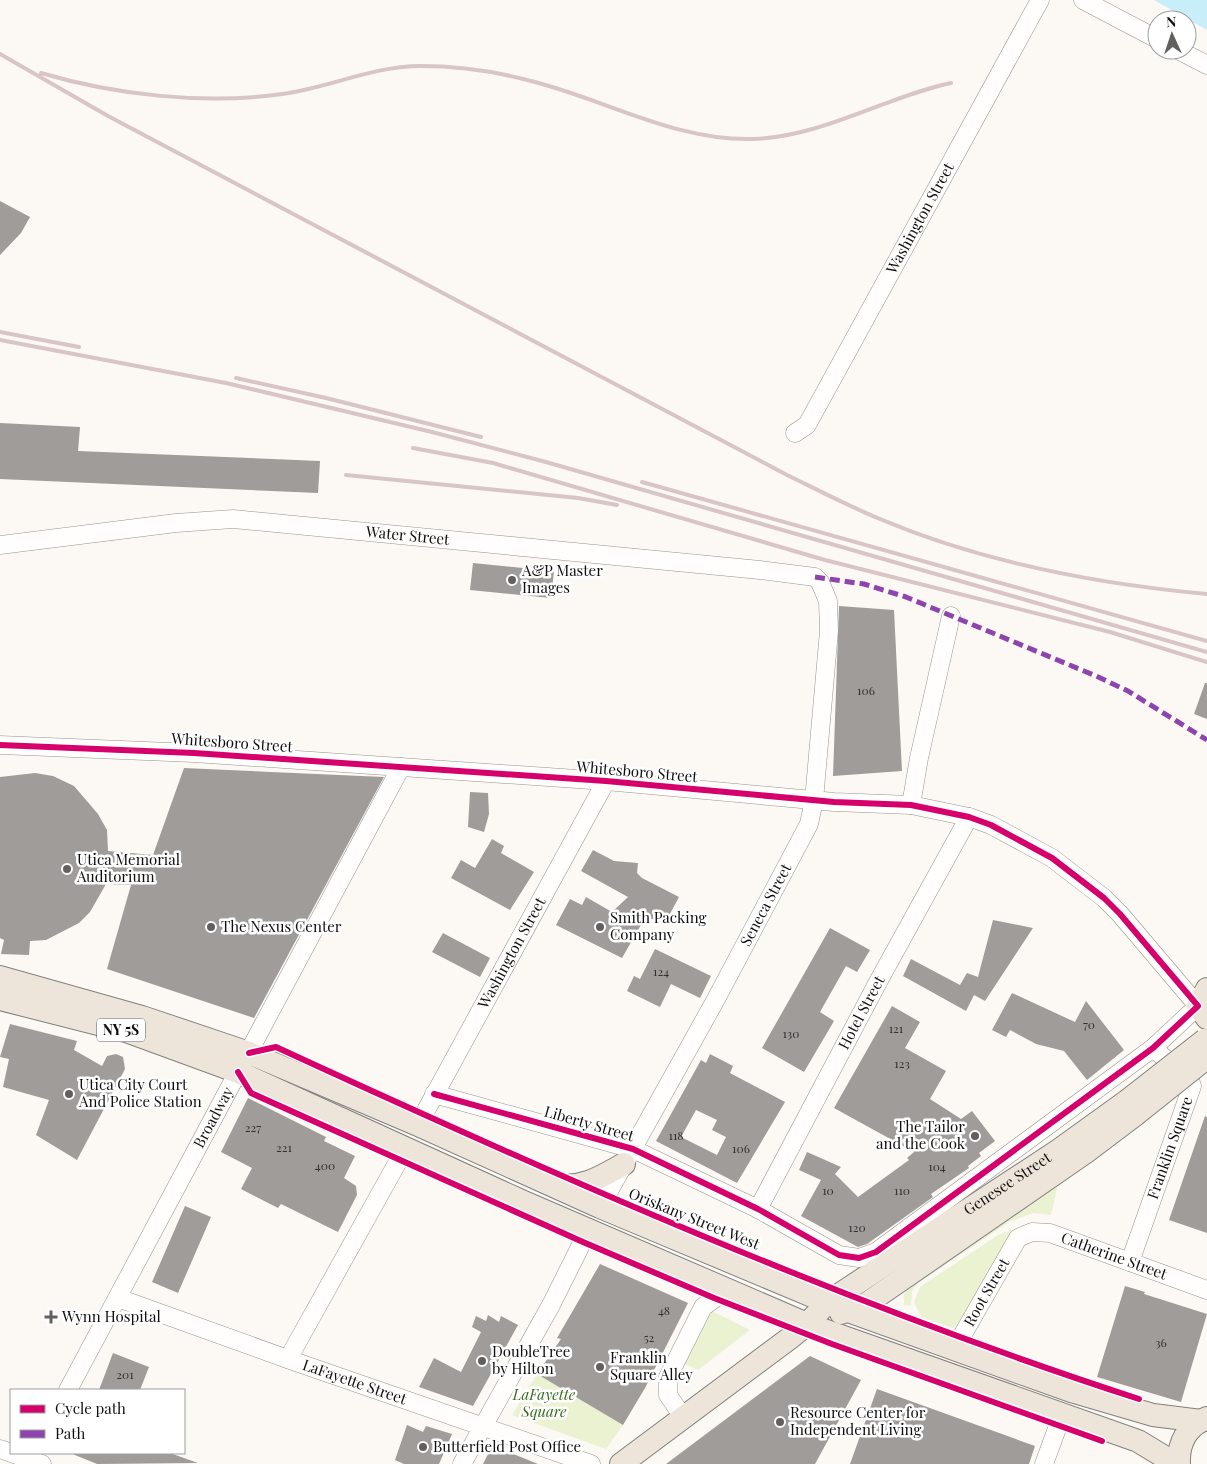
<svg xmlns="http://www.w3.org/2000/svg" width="1207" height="1464" font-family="'Playfair Display',serif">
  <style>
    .green { fill: #eaf2d2 }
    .water { fill: #c7eef9 }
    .building { fill: #9f9c99; fill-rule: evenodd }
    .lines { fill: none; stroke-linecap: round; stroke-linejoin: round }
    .minor-casing { stroke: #959492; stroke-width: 19 }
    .major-casing { stroke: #82817f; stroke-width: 24 }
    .minor { stroke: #fffefd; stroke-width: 18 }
    .major { stroke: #ede5d9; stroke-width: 22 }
    .rail { stroke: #d9c4c7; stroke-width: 4 }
    .major-bridge-casing { stroke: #82817f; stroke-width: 24; stroke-linecap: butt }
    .major-bridge { stroke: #ede5d9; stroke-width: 22 }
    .quiet { stroke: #8e44ad; stroke-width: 5; stroke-dasharray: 10 5; stroke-linecap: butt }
    .cycleway-casing { stroke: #fff; stroke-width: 9 }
    .cycleway { stroke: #d6006c; stroke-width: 6 }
    .poi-dot { fill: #61605e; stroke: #fff; stroke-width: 2 }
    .labels { text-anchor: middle; stroke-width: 5; stroke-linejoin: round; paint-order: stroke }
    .number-label { font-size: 12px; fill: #323231 }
    .shield { fill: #fff; stroke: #565656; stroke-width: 1 }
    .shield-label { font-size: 14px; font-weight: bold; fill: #0e0e0e }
    .street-label { font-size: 15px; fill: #0e0e0e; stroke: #fff }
    .poi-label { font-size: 15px; fill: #0e0e0e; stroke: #fff; text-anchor: start }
    .park-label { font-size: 15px; font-style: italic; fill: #366c19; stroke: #fff }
  </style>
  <rect width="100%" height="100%" fill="#fcf9f4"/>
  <path class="green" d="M1059,1180L1051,1215L1033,1213L1009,1222L918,1283L912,1292L911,1305L904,1306V1295L910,1282Z
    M1022,1226L1016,1230L956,1326L952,1328L921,1317L914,1302L920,1287L998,1235Z
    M710,1310L750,1330L698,1370L683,1363Z
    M537,1374L623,1425L606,1449L512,1415Z"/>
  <path class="water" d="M1154,0H1207V30Z"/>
  <path class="building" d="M0,201L30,217L21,233L0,255Z
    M0,423L80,427L78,451L320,461L318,493L0,479Z
    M473,563L554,571L551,598L470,590Z
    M839,606L894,610L902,771L833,776Z
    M1205,683H1207V719L1194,714Z
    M184,768L384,777L254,1018L107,969L131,885L106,884L90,912L79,923L46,940L30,941L29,955L1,954L4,940L0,938V777L35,773L53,776L74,786L98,814L107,830L108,851L153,855Z
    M470,792L488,793L489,814L484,832L468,827Z
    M492,839L504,846L501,853L534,872L510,910L451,878L461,860L475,868Z
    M593,850L614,861L638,863L637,873L642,878L679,897L664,925L646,916L622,958L556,925L570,899L582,905L586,897L612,912L628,897L581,871Z
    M993,920L1033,928L985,1001L974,995L966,1011L903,976L911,959L960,985L967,973L978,977Z
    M830,928L870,950L857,972L846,966L820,1012L834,1021L804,1072L762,1048Z
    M443,933L490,958L480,977L432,952Z
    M655,949L711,976L700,998L671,984L660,1007L627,991L634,976L640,979Z
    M1012,993L1075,1022L1086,1001L1124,1050L1087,1080L1064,1051L1036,1044L1010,1030L1006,1037L992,1030Z
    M892,1006L920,1022L905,1048L946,1071L930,1099L961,1119L972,1111L995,1141L979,1153L981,1156L968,1166L969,1168L931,1194L933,1197L867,1244L858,1247L801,1216L821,1180L799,1170L807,1152L841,1167L835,1174L858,1197L909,1160L907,1158L914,1152L834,1108Z
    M10,1024L77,1041L74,1050L102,1066L107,1056L116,1054L123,1057L125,1069L77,1160L36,1135L49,1100L3,1087L9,1059L0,1057Z
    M710,1054L733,1066L730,1073L785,1102L737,1183L656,1141L701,1060L706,1063ZM696,1110L717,1120L712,1130L726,1137L717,1155L681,1137Z
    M248,1098L326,1137L324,1141L355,1156L344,1178L356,1186L357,1195L338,1232L281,1204L278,1208L241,1189L252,1168L221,1152Z
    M1205,1116L1207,1117V1233L1169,1220Z
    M185,1206L211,1217L178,1293L152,1282Z
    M600,1264L688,1303L645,1388L623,1425L537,1374L561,1339L557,1338Z
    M1125,1286L1145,1292L1144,1294L1207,1314L1181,1402L1097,1377Z
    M488,1315L499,1322L501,1316L518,1325L473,1406L419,1387L434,1358L461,1372L481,1332L472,1327L476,1316L486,1321Z
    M113,1353L149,1367L140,1390H99Z
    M810,1356L861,1380L815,1464H666Z
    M877,1389L1035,1446L1029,1464H850Z
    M407,1425L423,1432L426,1426L452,1434L439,1464H404L395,1460Z
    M492,1446L506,1451L538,1464H483Z
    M70,1453H170L198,1463L97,1464Z"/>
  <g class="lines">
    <defs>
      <g id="minor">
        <path d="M1083,0L1157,39"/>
        <path d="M1178,50L1207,65"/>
        <path id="s1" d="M795,433L807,425L1040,0"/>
        <path id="s2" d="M0,545L176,523L233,519L760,570L815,577L820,582L828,601L829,631L814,800L809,824L715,1001L600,1207"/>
        <path d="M0,745L194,753L606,781L834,802L911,805L969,817L991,825L1052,858L1104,898L1120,914L1198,1006L1153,1048L876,1252L859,1258L839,1255L758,1209L633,1149L434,1094"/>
        <path d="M911,805L919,758L951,616"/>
        <path id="s3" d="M418,1125L606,781"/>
        <path id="s4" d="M758,1209L878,982L969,817"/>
        <path id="s5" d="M1130,1262L1192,1086L1190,1080L1153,1048"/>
        <path id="s6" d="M118,1298L293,1361L591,1464"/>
        <path id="s7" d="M955,1348L1018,1238L1032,1232L1050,1233L1207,1290"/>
        <path d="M288,1359L405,1149"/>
        <path id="s8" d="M68,1390L401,767"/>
        <path d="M683,1417L668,1395V1377L703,1307L728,1289"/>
        <path d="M0,1449L42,1464"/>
        <path d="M462,1464L551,1305L588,1231"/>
        <path d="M1044,1464L1062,1415"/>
      </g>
      <g id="major">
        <path d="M0,977L142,1017L249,1053L418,1125L600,1207L848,1311L1071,1391L1153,1415L1201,1421"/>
        <path d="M1207,989L1198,1006L1207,1018"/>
        <path d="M0,999L126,1031L238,1072L526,1203L807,1324L1138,1441L1176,1464"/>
        <path d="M557,1185C583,1189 602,1176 624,1164"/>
        <path d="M841,1313L866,1304L1086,1152L1135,1115"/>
        <path id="s9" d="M621,1464L790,1338L807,1324L828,1302L1059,1150L1127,1101"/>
        <path d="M1179,1464C1178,1443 1187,1426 1207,1418"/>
      </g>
    </defs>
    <use href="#minor" class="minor-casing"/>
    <use href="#major" class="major-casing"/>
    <use href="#minor" class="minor"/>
    <use href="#major" class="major"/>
    <path class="rail" d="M0,54L108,116L787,475C818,490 848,506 880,519C982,562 1097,584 1207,594
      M41,73C115,95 205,105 282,94C328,88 373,66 420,66C456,66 493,71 527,80C603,98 673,141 753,139C822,137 885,97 951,83
      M0,332L79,347
      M0,340L226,383L432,432L546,462L1207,652
      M236,378L326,398L481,437
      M413,448L493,463L825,560L1110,632L1207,662
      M346,475L578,498L617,505
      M642,482L1207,641"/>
    <defs>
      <path id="major-bridge" d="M1127,1101L1205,1040
        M1135,1115L1205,1059"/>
    </defs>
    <use href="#major-bridge" class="major-bridge-casing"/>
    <use href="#major-bridge" class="major-bridge"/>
    <path class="quiet" d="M815,577L864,584L906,597L1096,676L1128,691L1207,740"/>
    <defs>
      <path id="cycleway" d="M0,745L194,753L606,781L834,802L911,805L969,817L991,825L1052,858L1104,898L1120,914L1198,1006L1153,1048L876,1252L859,1258L839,1255L758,1209L633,1149L434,1094
        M249,1053L276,1047C558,1177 843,1303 1139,1399
        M238,1072L251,1093L583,1242L714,1298L832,1344L1102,1441"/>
    </defs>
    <use href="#cycleway" class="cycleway-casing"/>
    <use href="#cycleway" class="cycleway"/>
  </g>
  <g class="poi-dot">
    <circle cx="512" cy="580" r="5"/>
    <circle cx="67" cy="869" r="5"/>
    <circle cx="211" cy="927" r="5"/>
    <circle cx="600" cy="927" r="5"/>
    <circle cx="69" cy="1094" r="5"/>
    <circle cx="975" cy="1136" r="5"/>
    <path d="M48.5 1309.5h5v5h5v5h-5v5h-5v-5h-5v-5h5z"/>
    <circle cx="482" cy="1361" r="5"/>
    <circle cx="600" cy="1367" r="5"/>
    <circle cx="780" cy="1422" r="5"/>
    <circle cx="423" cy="1447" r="5"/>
  </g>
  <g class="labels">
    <g class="number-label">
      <text x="866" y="695">106</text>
      <text x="661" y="976">124</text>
      <text x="1089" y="1029">70</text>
      <text x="896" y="1033">121</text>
      <text x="791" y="1038">130</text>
      <text x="902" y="1068">123</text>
      <text x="253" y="1132">227</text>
      <text x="676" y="1140">118</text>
      <text x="284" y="1152">221</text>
      <text x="741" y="1153">106</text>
      <text x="325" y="1170">400</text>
      <text x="937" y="1171">104</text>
      <text x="828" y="1195">10</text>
      <text x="902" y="1195">110</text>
      <text x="857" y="1232">120</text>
      <text x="664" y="1315">48</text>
      <text x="649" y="1342">52</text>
      <text x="1161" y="1347">36</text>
      <text x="125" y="1379">201</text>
    </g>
    <rect class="shield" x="97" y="1018.5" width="48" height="23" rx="4"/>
    <g class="shield-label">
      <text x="121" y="1035">NY 5S</text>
    </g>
    <g class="street-label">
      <text dy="5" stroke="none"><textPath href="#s1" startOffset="250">Washington Street</textPath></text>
      <text dy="5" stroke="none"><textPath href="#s2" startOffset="410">Water Street</textPath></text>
      <text transform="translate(232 743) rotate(4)" y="5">Whitesboro Street</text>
      <text transform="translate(637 772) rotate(5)" y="5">Whitesboro Street</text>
      <text transform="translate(766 905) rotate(-62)" y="5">Seneca Street</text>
      <text dy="5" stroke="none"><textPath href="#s3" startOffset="196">Washington Street</textPath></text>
      <text dy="5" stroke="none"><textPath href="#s4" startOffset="222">Hotel Street</textPath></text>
      <text dy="5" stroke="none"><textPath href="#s8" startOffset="309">Broadway</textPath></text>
      <text transform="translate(589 1124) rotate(16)" y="5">Liberty Street</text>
      <text dy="5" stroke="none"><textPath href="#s5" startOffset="121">Franklin Square</textPath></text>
      <text dy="5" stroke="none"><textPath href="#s9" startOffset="478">Genesee Street</textPath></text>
      <text transform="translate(694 1219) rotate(22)" y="5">Oriskany Street West</text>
      <text dy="5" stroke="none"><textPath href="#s7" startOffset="228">Catherine Street</textPath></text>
      <text dy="5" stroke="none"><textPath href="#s7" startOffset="64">Root Street</textPath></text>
      <text dy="5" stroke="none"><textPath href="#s6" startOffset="251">LaFayette Street</textPath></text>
    </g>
    <g class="poi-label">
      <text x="522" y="576">A&amp;P Master<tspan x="522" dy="17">Images</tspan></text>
      <text x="77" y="865">Utica Memorial<tspan x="77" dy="17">Auditorium</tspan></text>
      <text x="610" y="923">Smith Packing<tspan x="610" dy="17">Company</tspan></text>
      <text x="221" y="932">The Nexus Center</text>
      <text x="79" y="1090">Utica City Court<tspan x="79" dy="17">And Police Station</tspan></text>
      <text x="965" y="1132" text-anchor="end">The Tailor<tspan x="965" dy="17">and the Cook</tspan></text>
      <text x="62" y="1322">Wynn Hospital</text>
      <text x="492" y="1357">DoubleTree<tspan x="492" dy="17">by Hilton</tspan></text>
      <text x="610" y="1363">Franklin<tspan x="610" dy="17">Square Alley</tspan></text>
      <text x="790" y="1418">Resource Center for<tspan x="790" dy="17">Independent Living</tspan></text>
      <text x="433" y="1452">Butterfield Post Office</text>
    </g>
    <g class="park-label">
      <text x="544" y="1400">LaFayette<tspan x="544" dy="17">Square</tspan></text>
    </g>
  </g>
  <rect x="10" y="1389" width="175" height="65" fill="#ffffff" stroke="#9f9f9f"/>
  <rect x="20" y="1405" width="25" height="8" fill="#d6006c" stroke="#9f9f9f"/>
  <text x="55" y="1414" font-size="15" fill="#0e0e0e">Cycle path</text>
  <rect x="20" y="1430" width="25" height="8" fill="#8e44ad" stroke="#9f9f9f"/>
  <text x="55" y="1439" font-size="15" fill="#0e0e0e">Path</text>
  <g transform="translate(1172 35) rotate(357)"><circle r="24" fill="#ffffff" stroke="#9f9f9f"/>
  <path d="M0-4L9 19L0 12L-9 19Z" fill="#61605e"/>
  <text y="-8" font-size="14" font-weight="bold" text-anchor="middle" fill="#0e0e0e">N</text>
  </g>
</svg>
